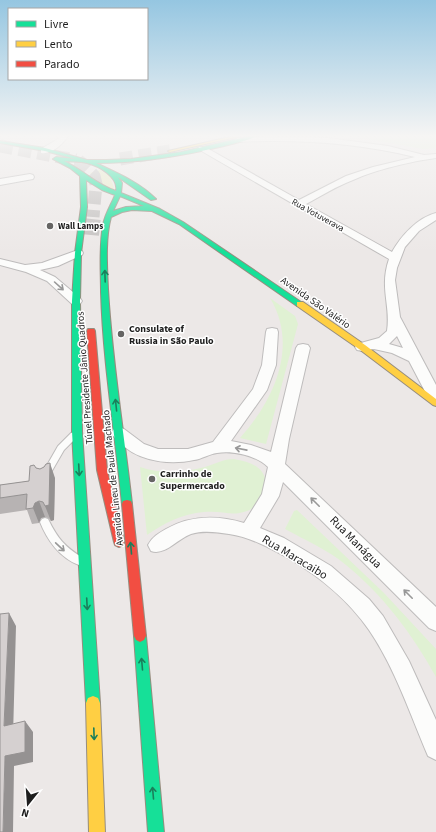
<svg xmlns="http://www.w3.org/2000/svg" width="436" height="832" font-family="'Source Sans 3',sans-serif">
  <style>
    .grass { fill: #e8e9c6 }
    .park { fill: #e0f1d3 }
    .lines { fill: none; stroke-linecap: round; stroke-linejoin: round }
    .highway-tunnel-far1 { stroke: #c3c0bf; stroke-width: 13; stroke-dasharray: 13 6; stroke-linecap: butt }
    .highway-tunnel { stroke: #c3c0bf; stroke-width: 16; stroke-dasharray: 16 8; stroke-linecap: butt }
    .lane-casing { stroke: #bebcbc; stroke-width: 2 }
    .street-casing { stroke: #bebcbc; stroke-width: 2 }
    .fast-casing { stroke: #968d7f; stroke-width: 2 }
    .slow-casing { stroke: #968d7f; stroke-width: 2 }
    .jam-casing { stroke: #968d7f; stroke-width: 2 }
    .lane { fill: #fcfcfb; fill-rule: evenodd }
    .street { fill: #fcfcfb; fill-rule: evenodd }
    .fast { fill: #16e098; fill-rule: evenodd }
    .slow { fill: #ffcf43; fill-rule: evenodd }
    .jam { fill: #f24e42; fill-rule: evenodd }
    .wall { fill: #b7b3b3 }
    .shaded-wall { fill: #959292 }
    .building { fill: #d5d0d0; stroke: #959292 }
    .oneway { stroke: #1a7f5b }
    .oneway2 { stroke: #989898 }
    .poi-dot { fill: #666564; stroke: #fff; stroke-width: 1.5 }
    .labels { text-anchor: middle; stroke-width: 3; stroke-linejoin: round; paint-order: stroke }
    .far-street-label { font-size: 9px; fill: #1e1e1e; stroke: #fff }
    .far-poi-label { font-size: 9px; font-weight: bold; fill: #1e1e1e; stroke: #fff; text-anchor: start }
    .street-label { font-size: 10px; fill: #1e1e1e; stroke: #fff }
    .poi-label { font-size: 10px; font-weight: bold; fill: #1e1e1e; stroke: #fff; text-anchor: start }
    .near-street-label { font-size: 12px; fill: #1e1e1e; stroke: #fff }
  </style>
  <rect width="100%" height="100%" fill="#ece8e7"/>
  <path class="grass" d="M100,170L110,176L115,191L98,183L90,173Z"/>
  <path class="park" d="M352,136H436V148L423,149Z
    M270,298L295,316L298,324L266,444L240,438C274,400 299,346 270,298Z
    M234,459C249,462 262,465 266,481L258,505C236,520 227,510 204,512C182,514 164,523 147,535L140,467C161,474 183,473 205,467C215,464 223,459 234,459Z
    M297,510L384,593L436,649V677C413,635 383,595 346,565C328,550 305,540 285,529L294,511Z"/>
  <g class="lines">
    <path class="highway-tunnel-far1" d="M0,146L76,160
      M120,159L170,151
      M78,160L94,176L96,184L93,217"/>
    <path class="highway-tunnel" d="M91,235L93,216"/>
    <defs>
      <path id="lane" d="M74,432L77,433L78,435L77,437L64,450L49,476L46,477L43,476L42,474L58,446L71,433Z
        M45,518L48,519C58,539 64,546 83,558L84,561L83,564L79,565C60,558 47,540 40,522L42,519Z"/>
      <path id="street" d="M60,136H68C63,144 51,155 41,153V149L58,139Z
        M272,136L328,138L388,146L424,155L436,154V158C412,161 375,170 353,180C337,186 321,196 306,204L392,252C401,236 417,218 436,213V220L419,231L405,247L397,268L395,280L400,317L436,385V404L431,403L409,361L392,353L374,349L362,351L357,350L355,347L357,344L379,338L387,331C391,305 379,288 389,259L198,149L199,147H205L299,200L346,176L373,167L415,157C357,143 298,139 238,142L234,140L238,138ZM397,336L403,348L389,344Z
        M30,174L33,175L34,177L33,179L0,185V179Z
        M78,250L82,251L83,253L82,255L58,266L40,270L55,277L80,298L82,301L80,304H72L47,281L26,272L0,265V259L25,265L42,263Z
        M272,328L277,329L278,332L276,365L267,390L231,441L251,445L271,452L296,348L298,345L303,344L308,345L310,348L289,439L285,464L436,607V631L429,628L283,482L279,496L260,528L284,538L331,566L369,599L383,616L409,661L436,720V760L428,756C410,714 395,668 369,630C349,601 319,576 288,558C270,548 250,537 229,534C217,532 203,530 191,534C177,539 165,556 151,551L148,545C152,537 159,533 166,529C191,515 217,515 244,523L262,494L268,467C257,456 233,450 217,453C209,454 202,459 194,460C172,465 144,462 126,448C121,444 115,439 111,433L114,429L119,427L124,429L144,444L158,449H188L213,442L253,389L262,365L266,332L267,329Z"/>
      <path id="fast" d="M250,136H256C248,141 234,143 224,146C182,156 139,163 96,163C117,173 139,182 156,199L151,200L118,177L122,183L121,193L160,209L183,222L304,304L300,306H297L179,224L152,211L132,210L122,212L111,217C105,239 107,266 108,289C112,361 124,432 132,504L131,507L127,508L123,507L122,504C115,433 103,363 101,292C101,271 99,246 103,225C105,214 111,205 115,195L102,190L86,180L87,207L81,253L80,301L82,431L100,703L98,708L93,710L88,708L86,703L72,431V301L75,253L81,207L80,176L70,168L53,159L56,157L76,159L45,151L0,143V141L45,148L87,160H106L131,159L181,152ZM64,161C72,162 80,161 87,163C99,166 119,177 116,191C97,185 83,170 64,161ZM120,196L144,206L126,207L113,211Z
        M140,630L144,632L146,636L164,832H148L134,636L136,632Z"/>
      <path id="slow" d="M234,136H241L170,152L168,151Z
        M297,302H303L365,345L436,399V406L433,405L359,349L297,306Z
        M93,696L98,698L100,703L105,832H89L86,703L88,698Z"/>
      <path id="jam" d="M88,329H94L95,331L107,470L124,542L123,545L119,547L115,545L114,542L97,470L87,331Z
        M127,500L131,501L132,504L146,636L144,640L140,642L136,640L134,636L122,504L123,501Z"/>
    </defs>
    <use href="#lane" class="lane-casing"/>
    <use href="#street" class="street-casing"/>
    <use href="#fast" class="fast-casing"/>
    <use href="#slow" class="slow-casing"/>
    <use href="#jam" class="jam-casing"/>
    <use href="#lane" class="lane"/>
    <use href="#street" class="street"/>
    <use href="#fast" class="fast"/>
    <use href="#slow" class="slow"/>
    <use href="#jam" class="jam"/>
  </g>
  <path class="wall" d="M36,468L55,478L54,520L51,521L48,518L45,517L41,518L39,523L32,524L27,510L0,514V485L29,481Z"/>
  <path class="shaded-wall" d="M50,463L55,478L54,520L51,521L45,506Z
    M39,501L45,517L41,518L39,523L33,508L35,503Z
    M9,613L16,626L13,736L4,726Z
    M25,721L33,732V762L14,766L13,832H3L5,756Z"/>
  <path class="building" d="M50,463L49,505L45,506L43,502L39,501L35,503L33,508L26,509L27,494L0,498V485L29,481L30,466L34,465L36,468L40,469L44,467L46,464Z
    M9,613L4,726L25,721V752L5,756L3,832H0V614Z"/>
  <defs><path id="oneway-shaft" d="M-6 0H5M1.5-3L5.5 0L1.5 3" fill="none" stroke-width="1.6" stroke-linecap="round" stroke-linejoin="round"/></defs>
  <g class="oneway">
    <use href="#oneway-shaft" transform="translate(105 276) rotate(-92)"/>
    <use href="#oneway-shaft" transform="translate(116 405) rotate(-96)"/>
    <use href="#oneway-shaft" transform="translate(79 470) rotate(87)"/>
    <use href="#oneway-shaft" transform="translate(131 548) rotate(-95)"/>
    <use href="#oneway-shaft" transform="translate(87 604) rotate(87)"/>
    <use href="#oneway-shaft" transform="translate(142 664) rotate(-95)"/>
    <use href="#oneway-shaft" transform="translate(94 734) rotate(88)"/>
    <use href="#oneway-shaft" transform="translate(153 793) rotate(-95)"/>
  </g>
  <g class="oneway2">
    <use href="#oneway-shaft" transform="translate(59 286) rotate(42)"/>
    <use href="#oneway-shaft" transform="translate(241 449) rotate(-169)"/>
    <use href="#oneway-shaft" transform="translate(315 502) rotate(-135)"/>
    <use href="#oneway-shaft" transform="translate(60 547) rotate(43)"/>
    <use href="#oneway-shaft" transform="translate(408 594) rotate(-135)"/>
  </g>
  <linearGradient id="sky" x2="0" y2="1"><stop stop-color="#95c6e1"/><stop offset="0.54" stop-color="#f6f5f4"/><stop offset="1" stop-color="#f6f5f4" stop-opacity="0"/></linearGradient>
  <rect width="436" height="252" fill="url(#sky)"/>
  <g class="poi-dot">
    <circle cx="50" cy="226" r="4"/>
    <circle cx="121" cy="334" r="4"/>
    <circle cx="152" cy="479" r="4"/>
  </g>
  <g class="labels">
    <g class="far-street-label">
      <text transform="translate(318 215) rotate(29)" y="3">Rua Votuverava</text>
    </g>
    <g class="far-poi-label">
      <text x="58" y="229">Wall Lamps</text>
    </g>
    <g class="street-label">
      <text transform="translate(316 302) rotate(35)" y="4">Avenida São Valério</text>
      <text transform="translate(84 378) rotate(-94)" y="4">Túnel Presidente Jânio Quadros</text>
      <text transform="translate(112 478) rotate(-96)" y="4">Avenida Lineu de Paula Machado</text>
    </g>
    <g class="poi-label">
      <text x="129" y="332">Consulate of<tspan x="129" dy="12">Russia in São Paulo</tspan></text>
      <text x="160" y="477">Carrinho de<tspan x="160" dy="12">Supermercado</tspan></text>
    </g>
    <g class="near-street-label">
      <text transform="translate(356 542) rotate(45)" y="4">Rua Manágua</text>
      <text transform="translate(295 557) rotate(31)" y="4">Rua Maracaibo</text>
    </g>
  </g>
  <rect x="8" y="8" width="140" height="72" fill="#ffffff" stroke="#a5a5a5"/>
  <rect x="16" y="21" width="20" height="6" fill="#16e098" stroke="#a5a5a5"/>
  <text x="44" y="28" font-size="12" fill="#1e1e1e">Livre</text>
  <rect x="16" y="41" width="20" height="6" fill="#ffcf43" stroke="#a5a5a5"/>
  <text x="44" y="48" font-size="12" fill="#1e1e1e">Lento</text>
  <rect x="16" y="61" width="20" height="6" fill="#f24e42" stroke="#a5a5a5"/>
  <text x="44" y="68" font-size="12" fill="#1e1e1e">Parado</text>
  <g transform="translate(28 804) rotate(197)" stroke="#ffffff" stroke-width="3" paint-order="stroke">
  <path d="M0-3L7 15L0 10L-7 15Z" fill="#1e1e1e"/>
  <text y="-6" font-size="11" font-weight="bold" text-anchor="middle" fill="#1e1e1e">N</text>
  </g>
</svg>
